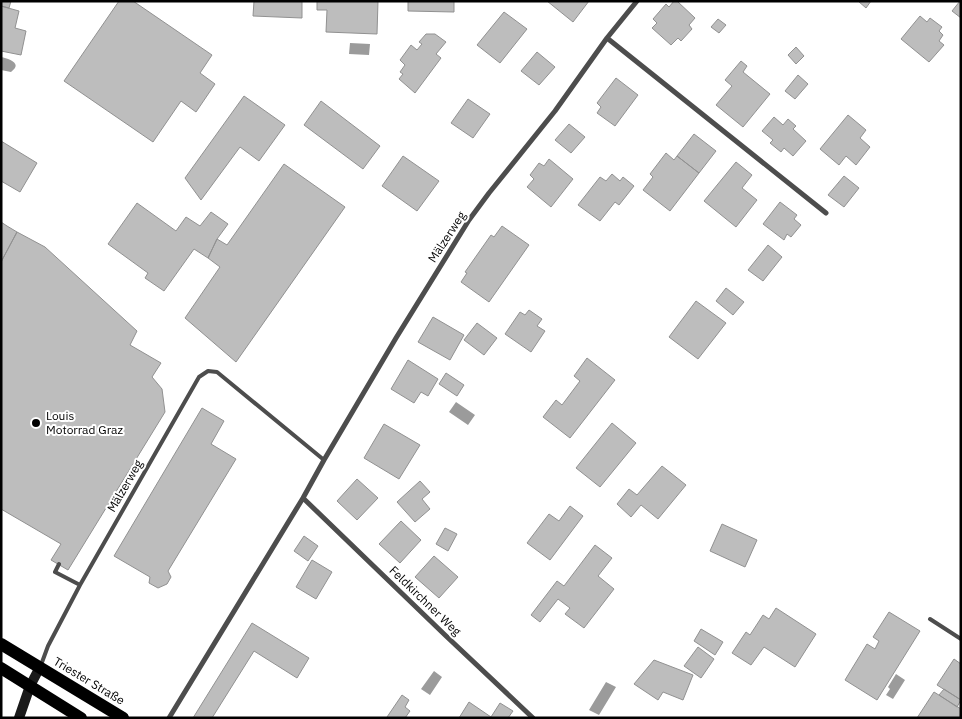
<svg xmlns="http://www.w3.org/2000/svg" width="962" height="719" font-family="'IBM Plex Sans',sans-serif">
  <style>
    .water { fill: #9b9b9b }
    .building { fill: #bdbdbd; stroke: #919191 }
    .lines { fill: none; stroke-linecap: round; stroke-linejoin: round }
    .service { stroke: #4d4d4d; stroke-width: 4 }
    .minor { stroke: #4d4d4d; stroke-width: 5 }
    .secondary { stroke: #1a1a1a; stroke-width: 10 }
    .primary { stroke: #000; stroke-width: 12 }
    .poi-dot { fill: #000; stroke: #fff; stroke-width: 2 }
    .labels { text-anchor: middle; stroke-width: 4; stroke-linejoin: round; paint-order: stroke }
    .street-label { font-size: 12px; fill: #000; stroke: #fff }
    .poi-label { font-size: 12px; fill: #000; stroke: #fff; text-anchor: start }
  </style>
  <rect width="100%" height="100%" fill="#fff"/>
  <path class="water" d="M350,43L370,44L369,55L349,54Z
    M1,57C9,59 23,63 11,72L1,70Z
    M456,402L475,415L468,425L449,412Z
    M434,671L442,677L430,695L421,689Z
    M896,674L905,680L893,699L886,695L890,689L888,687Z
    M606,682L616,687L599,715L589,710Z"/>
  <path class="building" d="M1,1H11L9,8L1,6Z
    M119,1H133L212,55L200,73L215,84L196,112L181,101L153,142L64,81Z
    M254,1H302V18L253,16Z
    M317,1H378L377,34L326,32L327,10H317Z
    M408,1H454V12L408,11Z
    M547,1H589L573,22Z
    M674,1H677L695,18L689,25L692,29L681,41L678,38L671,45L652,28L657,23L653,19L666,4L669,7Z
    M858,1H871L866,8Z
    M960,1H961V18L952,11Z
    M1,6L19,11L15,28L26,31L21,55L1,51Z
    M504,12L527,29L500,63L477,45Z
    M920,16L927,22L930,18L942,27L939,31L943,35L939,41L944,45L929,62L901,39Z
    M718,19L726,25L719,33L711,27Z
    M426,34H435L446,42L436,54L441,58L415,93L399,79L403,74L400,72L405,65L400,60L411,45L417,50L422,44L419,42Z
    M796,47L804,56L796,64L788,55Z
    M537,52L555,67L539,85L521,71Z
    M741,61L747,66L743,72L770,94L743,127L716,105L732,86L725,80Z
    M798,75L808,84L795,99L785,91Z
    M616,78L638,95L615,126L597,113L601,107L597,103Z
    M244,96L285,125L259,161L240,147L201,200L185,178Z
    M468,99L490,114L473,138L451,123Z
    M321,101L380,146L363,169L304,125Z
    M848,115L866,130L860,138L870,147L856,165L846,156L839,165L820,149Z
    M774,117L783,125L788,119L796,126L793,129L806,141L793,156L784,148L781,152L770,143L773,140L762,131Z
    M569,124L585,137L571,153L555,140Z
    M694,134L716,151L699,173L677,156Z
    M1,141L37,163L20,192L1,181Z
    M666,153L674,160L677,156L699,173L670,211L643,190L653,177L650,174Z
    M403,156L439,181L417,211L382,186Z
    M549,159L573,179L551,207L527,187L534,179L530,175L539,163L544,166Z
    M736,162L752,175L742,188L757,200L736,227L704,201Z
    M284,164L345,207L236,362L185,318L220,267L208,258L217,239L227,245Z
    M612,174L620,181L623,177L634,186L619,205L615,202L600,221L578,205L600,177L606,181Z
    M844,176L859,188L844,207L828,195Z
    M780,202L797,215L794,219L801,225L791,237L787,234L784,240L763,224Z
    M137,203L176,231L186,217L200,226L211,212L228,224L217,239L208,258L194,249L164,291L145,278L148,273L108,244Z
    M1,222L7,226L17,232L1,262Z
    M502,226L529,245L489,302L461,282L467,273L465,272L491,235L494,237Z
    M17,232L45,247L137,331L130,345L161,363L152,377L162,389L165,412L68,570L51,560L61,544L1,509V262Z
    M768,245L782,257L763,281L748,270Z
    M726,288L744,302L733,315L716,301Z
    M696,301L726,323L698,359L669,337Z
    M529,310L542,319L537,326L545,331L531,352L505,334L520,312L525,315Z
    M433,317L464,335L450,360L418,342Z
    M477,323L497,338L484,355L464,340Z
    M587,358L615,380L570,438L543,417L556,400L562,405L580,381L574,376Z
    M408,360L438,379L428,396L421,392L414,403L391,389Z
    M446,373L464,385L457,396L439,384Z
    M202,408L224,421L211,444L236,459L168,571L171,577L167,584L158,588L149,583L150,577L114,556Z
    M612,423L636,443L600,487L576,468Z
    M384,424L420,445L399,479L364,458Z
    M662,466L686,485L658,519L641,505L631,517L617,504L629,489L637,495Z
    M357,479L378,498L357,520L337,501Z
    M420,481L430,492L422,499L430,509L415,522L397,502Z
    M570,506L583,516L550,560L527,543L549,514L559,521Z
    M401,521L421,540L400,563L379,544Z
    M722,524L757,540L745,567L710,551Z
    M445,528L457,534L448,551L436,544Z
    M304,536L318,546L308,561L294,551Z
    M595,545L612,558L598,576L614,589L584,628L565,614L570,608L558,599L540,622L531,615L557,581L564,586Z
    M434,556L458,577L439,598L415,577Z
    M312,560L332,572L316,599L296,587Z
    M776,608L816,634L795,667L764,647L751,665L732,653L746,632L750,635L763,615L769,619Z
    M889,612L920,631L877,700L845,680L867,644L875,649L879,641L873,637Z
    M252,623L309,658L297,678L254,651L212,718H193Z
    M701,629L723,642L715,655L694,641Z
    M698,647L714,659L701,678L684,666Z
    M954,659L961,664V700L937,685Z
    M654,660L693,675L683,700L663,692L658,700L634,684Z
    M944,689L961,700L957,707L939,695Z
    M934,692L961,709L960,718H917Z
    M402,695L409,700L405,707L410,711L405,718H388L387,717Z
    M469,702L491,717L500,703L513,711L508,718H459Z"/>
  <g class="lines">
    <path class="service" d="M59,564L55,572L80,585
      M930,619L961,639
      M41,665L48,646L80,585L199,377L208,371L217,372L324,460"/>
    <path class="minor" d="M607,38L826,213
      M303,498L445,635L533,718
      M169,718L303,498L324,460L396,338L469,220L489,193L555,111L607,38L637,1"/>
    <path class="secondary" d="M19,718L30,686L40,667"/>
    <path class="primary" d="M1,644L123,718
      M1,668L81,718"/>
  </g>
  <circle class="poi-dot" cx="36" cy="423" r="5"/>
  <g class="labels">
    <g class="street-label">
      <text transform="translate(447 237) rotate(-57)" y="4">Mälzerweg</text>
      <text transform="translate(125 486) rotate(-60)" y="4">Mälzerweg</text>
      <text transform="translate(425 601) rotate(44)" y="4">Feldkirchner Weg</text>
      <text transform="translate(89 681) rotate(31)" y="4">Triester Straße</text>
    </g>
    <g class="poi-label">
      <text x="46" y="420">Louis<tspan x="46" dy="14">Motorrad Graz</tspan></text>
    </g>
  </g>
  <rect width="962" height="719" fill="none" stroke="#000000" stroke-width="5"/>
</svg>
